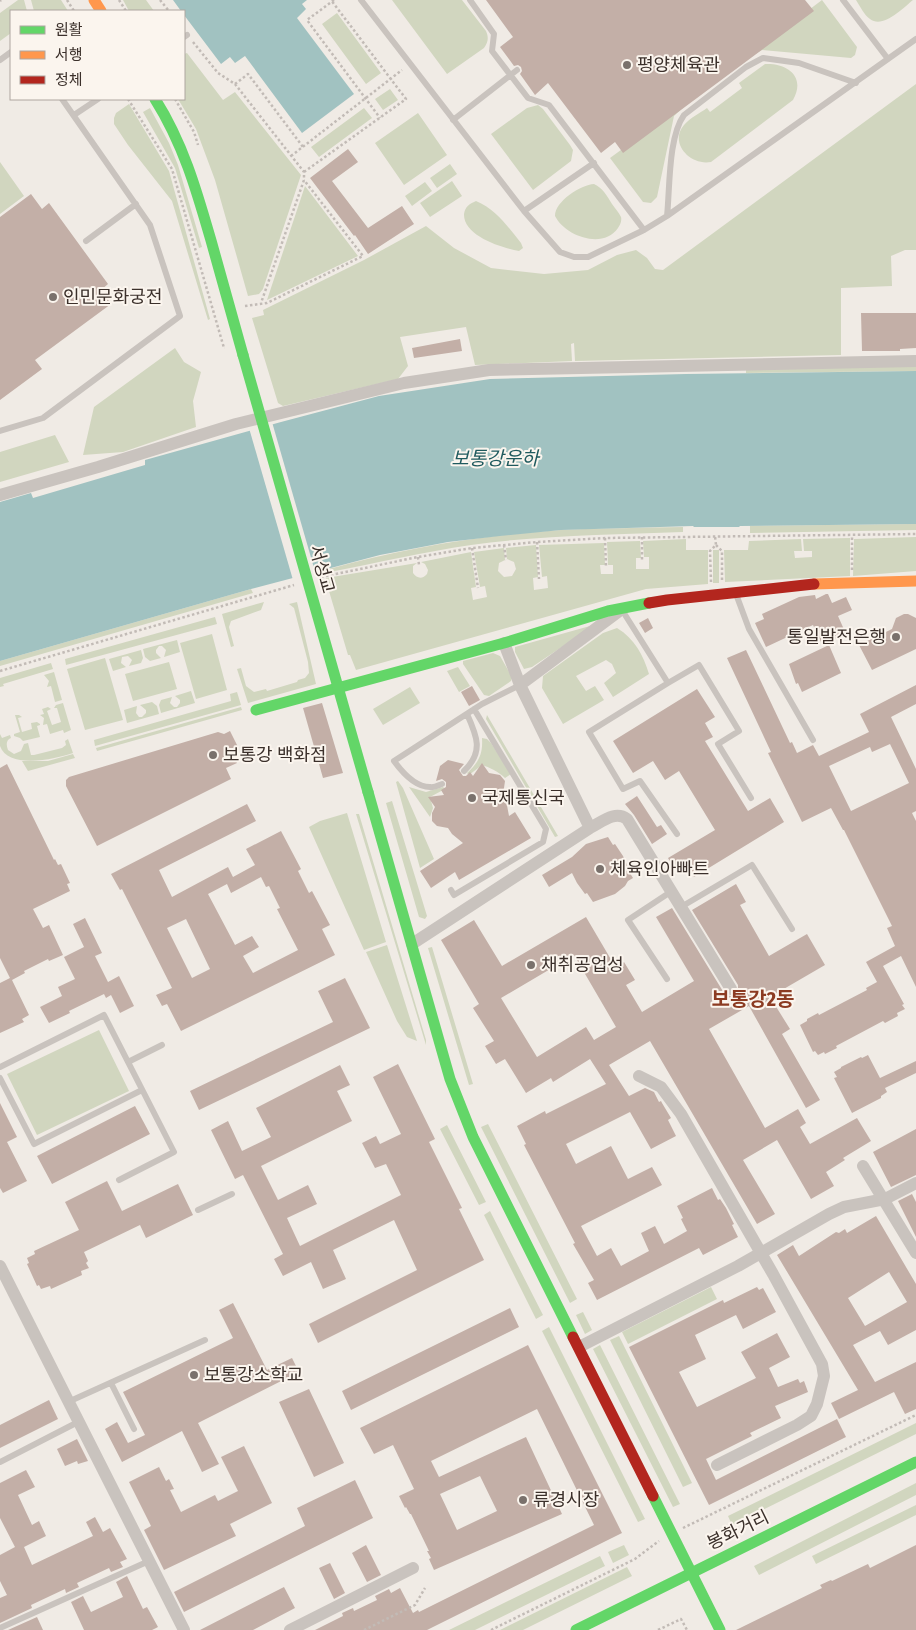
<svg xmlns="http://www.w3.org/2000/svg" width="916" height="1630" font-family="'Fira Sans Condensed','Noto Sans KR',sans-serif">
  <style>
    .green { fill: #d1d6bf }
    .water { fill: #a1c2c1 }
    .pier { fill: #f0ebe5 }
    .building { fill: #c3afa7; fill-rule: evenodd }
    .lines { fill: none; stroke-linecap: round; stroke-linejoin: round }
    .path { stroke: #c2bbb6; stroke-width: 2.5; stroke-dasharray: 2.5 2.5; stroke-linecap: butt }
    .lane { stroke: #c9c3be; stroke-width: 6 }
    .street { stroke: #c9c3be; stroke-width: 12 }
    .fast { stroke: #63d668; stroke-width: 11 }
    .slow { stroke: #ff974d; stroke-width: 11 }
    .jam { stroke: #b3261e; stroke-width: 11 }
    .fast-bridge { stroke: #63d668; stroke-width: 11 }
    .poi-dot { fill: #7a716c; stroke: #fbf5ee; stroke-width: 2 }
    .labels { text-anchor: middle; stroke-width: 4; stroke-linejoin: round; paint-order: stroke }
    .poi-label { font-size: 18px; fill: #3b302b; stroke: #fbf5ee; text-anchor: start }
    .street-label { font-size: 18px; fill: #3b302b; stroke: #fbf5ee }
    .water-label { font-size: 19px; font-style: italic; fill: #1f5a5e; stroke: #fbf5ee }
    .quarter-label { font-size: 20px; font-weight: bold; fill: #8c3b22; stroke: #fbf5ee }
  </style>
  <rect width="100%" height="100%" fill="#f0ebe5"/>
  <path class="green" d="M18,0H24L27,11H11V33L0,41V13Z
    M31,0H61L68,11H34Z
    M123,0H146L154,11H129Z
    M392,0H462L486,31C489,38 488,42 484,48L447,74Z
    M822,0L857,47L855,55L851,58L762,50L733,67Z
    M856,0H913C903,8 883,29 870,19C864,15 860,6 856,0Z
    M337,13L381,73L366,84L322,24Z
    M187,53L223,100L235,92L301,175L263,289L259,294L248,296L215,180L196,129L178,99H184V54Z
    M765,64C788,63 806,77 793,100L711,162C689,166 669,142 684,125C690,118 700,113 707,108L710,112L742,88L739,83Z
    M916,84V250H905L891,256L892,286L841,288V355L575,361L574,343L571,344L572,361L475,365L466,327L400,337L408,366L398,379L283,406L278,403L252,318L264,315L263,310L364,260L426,226L454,248L491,268L544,274L588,270L617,255L636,250L647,258L655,269L663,270Z
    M390,89L398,100L383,110L375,99Z
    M699,93L674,116L657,197L651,203L643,202L610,158Z
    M129,104L169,171L210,319L208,320L172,201L128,145L114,124V118L116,113Z
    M538,105L543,109L570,145L573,150L571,161L533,190L491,134L527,108Z
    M150,108L169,143L178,165L202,247L199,248L175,168L143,112Z
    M364,108L372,118L319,157L311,147Z
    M418,113L447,155L404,185L375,143Z
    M0,162L24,196L0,214Z
    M450,164L457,174L437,188L430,178Z
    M452,181L462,196L430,217L420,203Z
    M425,182L432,191L412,206L405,196Z
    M594,184C603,188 607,196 612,204C615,208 619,213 621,217C622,221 620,225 618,228C603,250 565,236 555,216C555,201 581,185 594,184Z
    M305,186L358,256L267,300Z
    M476,201C496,209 508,227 521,243L523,248L519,251C502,248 463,236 464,214C465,207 469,204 476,201Z
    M175,348L184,362L201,372L193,401L196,427L123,452L83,455L94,407Z
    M916,365V371L746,373V369Z
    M55,435L69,462L0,482V452Z
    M916,524V530L750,533V526Z
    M683,527V532C612,535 541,535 471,545C423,552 377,563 330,572L329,569C405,548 482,535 561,530C601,528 642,528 683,527Z
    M916,537V571L853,576L854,539Z
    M850,538V576L725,582L724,550H748L749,541L801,539L802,551H794L795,558L812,557V551H804L803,539Z
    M686,539V550H708V584L646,589L356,670L350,655H348L326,581V578L417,563L413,566V573C417,579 423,579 427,574L428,570L425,564L421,562L471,552L476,587L471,588L473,600L487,597L485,586L480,587L474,552L504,548L505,560L499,563L498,571L504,577L512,576L516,569L514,562L507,559L506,548L536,545L538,577L533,578L534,590L548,588L547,576L542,577L539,545L604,543L605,565H600L601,574H613V565H608L607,542L640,541L641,558H636V569H649V557H644L643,541Z
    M713,550H719V583H713Z
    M251,589L253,593L0,666V661Z
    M264,602L261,610L231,621L229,627L234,646L231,647L222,614Z
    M297,602L316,684L248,703L237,669L241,668L246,686L254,692L266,689L267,691L297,682L298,680L305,678L309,673L308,662L294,608L289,604Z
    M215,617L217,624L66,665L65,659Z
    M590,626V628L532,667L524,669L515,652V647Z
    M617,628C635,639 643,655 649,674L613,697L604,683L616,673L612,664L606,660L576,676L586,691L595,686L604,700L563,724L542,688L543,676L603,633Z
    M212,634L227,690L196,699L180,643Z
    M177,640L180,652L164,657L166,650L162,646H159L156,650V653L161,658L150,661L145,657L143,649Z
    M141,650L143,658L141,663L129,666L132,660L128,656L122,657L121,663L126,667L113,671L109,659Z
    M493,653L500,656L512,677L511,681L489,696L484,695L463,664V661Z
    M105,658L123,720L85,730L67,669Z
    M169,662L177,689L133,701L125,674Z
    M51,663L53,669L3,684L4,686L0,687V678Z
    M458,667L470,686L459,692L447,671Z
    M54,672L62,700L55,702L51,686L47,687L49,681L44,675Z
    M410,687L420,703L383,725L373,709Z
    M191,691L195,703L161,713L159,705L161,700L172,697L170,703L174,707H177L180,703V700L175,696Z
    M237,692L241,705L95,746L94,740L231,701L230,694Z
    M152,702L157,706L159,714L127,723L124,710L137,706L136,713L139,717H142L146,713V710L140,705Z
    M63,703L71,730L64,733L63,730L50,734L47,724L43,725L44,718L40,715L44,714L42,709L48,707L51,709L47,711L52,725L61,722L57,708H54L56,705Z
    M241,707L242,710L97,751L96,748Z
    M15,715H19L22,717L18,718L22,732L32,729L31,723L37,722L40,724V725L37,726L40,737L23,741L20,738L14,736V734L20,732Z
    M487,715L558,836L555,837L486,719Z
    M0,734L2,738L10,735L11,738C6,740 6,745 8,750L14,754L21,751L24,744L28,743L31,755H34L62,748L66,745L65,741L68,739L73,753C56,759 8,770 0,746C0,742 0,738 0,734Z
    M482,738L487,739L491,743L511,774L505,778C499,772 489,767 482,765L469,775L467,773C479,762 483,754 482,738Z
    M73,754L75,758L28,771L22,761H48Z
    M398,781L403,788L434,859L420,868L396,782Z
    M409,787L426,792L443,787L445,789L430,797L433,808L430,817Z
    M392,801L427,916L425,919L419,917L386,803Z
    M347,813L386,942L364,950L309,827L320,821Z
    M356,814H359L426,1040V1045Z
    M387,945L417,1041L407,1037L397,1021L366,952Z
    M432,947L473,1084L469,1085L428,948Z
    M99,1030L129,1091L37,1135L7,1074Z
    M488,1124L577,1299L570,1303L481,1127Z
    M447,1125L486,1202L479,1205L440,1129Z
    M490,1211L543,1315L536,1319L484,1215Z
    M711,1287L717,1299L628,1344L622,1332Z
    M583,1312L592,1330L585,1334L576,1315Z
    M549,1327L645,1519L638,1522L542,1331Z
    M619,1336L692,1483L683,1487L610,1340Z
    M600,1345L680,1504L673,1507L593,1349Z
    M916,1423V1434L732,1525L728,1516Z
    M916,1483V1495L759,1575L754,1566Z
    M916,1505V1515L816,1564L812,1556Z
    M624,1545L629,1555L613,1563L608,1552Z
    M600,1556L605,1566L475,1630H449Z
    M627,1567L632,1576L523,1630H500Z"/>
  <path class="water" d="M173,0H307L302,4L306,9L297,18L354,94L302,133L245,56L235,63L230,57L221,64L184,15V11H181Z
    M916,371V524L740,526L739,527H694L693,526L561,530L500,536L448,542L380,555L251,589L0,661V502L31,493L33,498L145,465V460L281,422L379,396L490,379L686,374Z"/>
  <path class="pier" d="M272,422L316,575L293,580L249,428Z"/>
  <path class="building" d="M486,0H805L814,11L623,153L615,142L601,153L548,83L535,95L520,74L522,71L521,67L518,65L514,66L500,47L513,37Z
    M348,149L358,162L332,181L368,228L402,206L414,224L368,254L355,235L354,236L310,178Z
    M31,194L42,209L49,203L108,284L101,290L111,304L35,360L42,369L0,400V217Z
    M861,313H916V348L900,349V351H862Z
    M460,339L462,351L414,358L412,348Z
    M826,594H828L832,603L846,597L852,610L838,616L846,634L822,644L813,625L766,647L755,623L764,619L762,614L799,597L815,595L816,599Z
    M904,614H908L916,618V649L872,670L859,645L892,629L896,618Z
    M648,618L653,628L645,633L639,623Z
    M829,645L841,673L802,692L798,683L796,684L789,664Z
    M746,650L790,743L792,742L797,753L813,745L819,756L869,732L860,714L916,685V704L891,717L916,769V811L912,813L916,821V987L901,956L883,966L904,1004L902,1005L905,1009L897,1013L898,1016L885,1023L883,1021L836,1046L837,1048L825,1054L824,1052L818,1055L815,1051L813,1052L800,1025L807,1021V1019L818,1013L819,1015L867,990L866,988L877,982L866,962L895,946L887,928L892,926L844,830H843L831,808L802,822L768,753L771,752L727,658ZM890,744L909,783L851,811L829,766L870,747L872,752Z
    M472,686L480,700L469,706L461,692Z
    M697,689L715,717L705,723L713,737L705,741L748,811L770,798L784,822L694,877L685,863L675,870L668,858L715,830L679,771L665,780L653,761L633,773L613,741Z
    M322,703L343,773L323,778L303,708Z
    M230,731L239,749L231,753L237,763L226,768L231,779L97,846L66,786V780L69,777L218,732L224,734Z
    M448,760L464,764L459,770L463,776H466L470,772L473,776L482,763L489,773L500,775L505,781L504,788L502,794L506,800L509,816L515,812L531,838L459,880L455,872L431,888L420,871L463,843L452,834L448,828L437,826L432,821V813L435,807L428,797L444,795L441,790L446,787V782L442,779L436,781L440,766Z
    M7,764L54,860L55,859L58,865L61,864L70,883L67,884L70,891L33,909L43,928L49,925L63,955L49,961L48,959L24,971L25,973L12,980L29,1015L22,1019L24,1022L0,1033V983L10,978L0,958V768Z
    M637,796L657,827L661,825L667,834L652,844L634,815L625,804Z
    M247,804L256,821L159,870L172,897L228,867L233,877L255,865L246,849L281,831L301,869L298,871L309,893L312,891L330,925L322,929L335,955L181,1031L167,1004L162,1006L156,995L172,988L122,889L120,890L111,874ZM261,877L266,887L269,886L280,908L277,909L298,950L253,973L243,956L259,947L252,936L235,945L208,894L227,884L231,893ZM186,919L210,969L192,978L167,928Z
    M608,837L613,845L615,844L623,856L629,869L628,870L633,878L628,881L625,886L615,894L593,902L587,893L585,894L577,883L572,873L549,887L542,875L572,857L586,844Z
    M736,884L746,902L740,905L769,956L807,934L825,965L770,997L790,1029L782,1034L820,1100L806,1108L749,1006L709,1029L765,1128L798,1109L806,1123L800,1127L810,1144L857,1118L871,1141L843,1158L845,1160L826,1172L834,1186L811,1199L777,1140L743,1160L775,1214L757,1224L650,1041L609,1065L629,1096L645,1088L654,1092L659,1102L661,1101L662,1103L671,1118L668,1120L676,1136L651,1149L630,1112L566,1144L576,1164L611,1146L628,1179L652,1167L662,1185L581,1226L597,1256L611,1248L621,1266L649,1251L641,1233L655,1226L664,1244L687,1231L681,1219L683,1218L677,1206L712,1188L718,1200L720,1199L726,1208L734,1224L732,1225L738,1237L703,1255L699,1248L597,1300L588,1283L594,1280L573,1244L575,1243L524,1145L526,1144L517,1126L545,1111L546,1114L606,1084L590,1059L553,1082L551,1078L526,1093L505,1059L496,1064L485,1046L494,1041L473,1008L479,1004L441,940L474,920L502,966L586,917L616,968L624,962L635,980L626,985L642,1012L694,981L656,917L672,908L724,993L732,997L738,992V985L692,910ZM574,955L616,1027L594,1040L586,1027L537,1057L501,998Z
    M85,918L102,953L95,956L108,982L119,976L134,1006L120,1013L111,995L106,998L104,994L69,1011L70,1013L49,1023L40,1007L62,996L58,987L75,979L64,957L84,947L73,924Z
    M345,978L370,1028L199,1110L190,1091L333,1022L318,991Z
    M868,1055L880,1078L916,1061V1073L885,1088L887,1092L881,1096V1098L852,1113L834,1078L837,1077L834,1072L841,1068V1067L861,1057L862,1058Z
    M398,1064L435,1139L429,1142L462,1208L459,1209L484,1260L318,1343L309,1324L417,1270L394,1220L333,1250L346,1279L323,1289L311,1262L283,1276L274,1259L283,1254L243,1175L235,1179L211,1130L228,1121L242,1151L271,1137L256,1108L340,1065L350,1085L337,1091L352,1121L261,1166L278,1200L308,1185L317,1204L287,1218L300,1246L401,1195L386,1164L375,1168L362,1143L376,1136L380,1144L401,1134L373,1077Z
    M0,1103L17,1137L7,1142L27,1181L3,1193L0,1188Z
    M135,1106L150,1134L52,1184L37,1156Z
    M916,1129V1175L891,1187L873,1152Z
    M107,1181L122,1211L178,1184L193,1215L146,1238L140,1225L84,1252L88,1261L86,1263L89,1268L81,1271L82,1275L51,1289L50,1286L41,1289L39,1285L37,1286L27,1264L29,1263L27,1258L35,1254L34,1251L79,1230L65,1202Z
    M912,1194L916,1202V1237L898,1201Z
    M876,1216L916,1284V1330L888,1345L880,1331L853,1345L875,1382L916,1362V1409L905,1414L894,1392L839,1419L831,1403L858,1390L777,1255L793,1245L799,1256L836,1232L839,1233L845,1229L847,1233ZM889,1272L907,1302L865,1326L848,1298Z
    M757,1287L759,1290L763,1288L776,1312L743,1329L736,1315L695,1335L706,1359L679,1372L697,1407L756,1378L741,1352L777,1333L790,1357L769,1368L778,1387L798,1379L800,1383L804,1381L808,1392L775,1406L781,1418L750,1433L752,1436L706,1459L716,1480L837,1419L846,1437L709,1505L629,1347L723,1300L724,1303Z
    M233,1303L267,1370L292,1358L299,1372L198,1423L219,1464L202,1472L182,1431L122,1462L105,1429L117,1422L128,1443L145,1435L123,1392L233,1338L219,1310Z
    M510,1308L519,1327L351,1410L342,1391Z
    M528,1345L622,1533L427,1630H315L343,1616L342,1613L353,1608L354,1611L377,1600L375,1596L389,1589L391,1593L400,1588L413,1613L418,1610L419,1612L594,1525L537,1409L431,1461L439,1477L526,1437L562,1514L434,1570L429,1559L431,1558L427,1551H429L411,1514H410L406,1507L405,1508L399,1496L414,1489L393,1445L374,1454L360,1428ZM480,1476L497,1511L457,1530L440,1494Z
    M309,1389L344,1463L314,1477L279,1402Z
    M49,1400L58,1419L0,1448V1425Z
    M77,1439L88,1461L78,1464L77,1461L65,1466L57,1449Z
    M244,1446L272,1503L230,1524L236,1536L164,1570L144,1530L151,1526L129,1482L159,1467L166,1481L169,1479L174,1489L170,1490L181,1512L215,1495L218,1501L238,1491L221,1457Z
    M26,1470L35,1487L18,1495L32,1525L39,1521L46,1536L24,1547L32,1565L93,1536L86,1522L95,1517L103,1532L110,1528L127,1559L120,1562L123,1567L111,1572L109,1568L77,1583L79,1587L66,1593L65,1589L31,1605L32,1608L0,1623V1598L7,1595L0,1581V1555L15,1547L0,1518V1483Z
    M355,1480L373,1518L184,1612L174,1592L305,1526L297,1508Z
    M366,1545L381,1575L367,1582L352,1553Z
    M916,1545V1630H736L822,1588L820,1585L831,1580L832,1581L868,1564L870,1568Z
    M330,1563L345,1593L334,1599L319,1568Z
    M127,1576L143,1609L147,1607L158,1627L152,1630H84L71,1602L83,1596L91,1612L123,1597L116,1582Z
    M284,1587L295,1608L253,1630H200Z
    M37,1617L43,1630H8Z"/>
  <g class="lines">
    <path class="path" d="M67,0L74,11
      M119,0L126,11
      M160,0L169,11
      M334,0L307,20L380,118
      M0,1L1,0
      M193,42L218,73L235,84L304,172V180L261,303
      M235,84L248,74L303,147
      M128,99L172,169L224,348H225
      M175,99L194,132L198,145
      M291,156L402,70
      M304,172L406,99L331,0
      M245,306L267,303L363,256L304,180
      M642,537V560
      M605,538L606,567
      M537,542L539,579
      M504,545L506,560
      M716,545L722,551V581
      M472,548L478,588
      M418,557L419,565
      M852,570V535
      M321,577L418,557L472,548L537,542L605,538L916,534
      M711,582L710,551L716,545L715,536
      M0,671L294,585
      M683,1528L916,1415
      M364,1630L415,1605L425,1588
      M491,1630L635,1559L659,1541
      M658,1630L681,1619L687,1630"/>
    <path class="lane" d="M361,0L524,211L560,252L574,257H588L644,230L667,216L916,39
      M470,0L494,34L492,51L528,98L549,105L644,230
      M843,0L888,59
      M184,37L187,35
      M0,60L11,52
      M74,115L98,99
      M453,120L517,70
      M524,211L594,163
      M667,216C670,189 668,137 684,115L746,67L763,58L799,63L856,83
      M86,241L136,204
      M0,431L43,418L180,316L150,225L62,99
      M736,594L749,629L813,740
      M622,610L668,683L589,732L623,789L640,781L677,834
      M668,683L699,665L739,731L718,744L751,798
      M464,771C484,752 477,736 467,714
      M442,784C439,785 434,788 430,787C415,787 402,772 394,761L482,704L520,685
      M451,890L454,895L543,842L546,829L474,709
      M681,907L752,865L792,929
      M667,979L628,920L672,891
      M128,1062L162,1045
      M0,1067L104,1015L174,1152L119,1180
      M0,1078L34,1144L142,1090
      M198,1210L232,1194
      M111,1383L134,1429
      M68,1402L205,1340
      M0,1462L78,1422
      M0,1628L149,1561"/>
    <path class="street" d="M0,495L98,467L236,424L404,383L489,370L916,361
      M504,643L520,685L590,828
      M520,685L618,612
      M412,944L590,828C602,822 615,810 627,819L731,989
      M639,1076L661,1087L681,1114L773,1274L822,1364L824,1376L817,1404L811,1416L797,1425L717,1465
      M863,1166L916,1253
      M0,1266L184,1630
      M579,1347L738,1266L829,1214L844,1207L885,1199L916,1183
      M290,1630L413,1568"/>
    <path class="fast" d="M155,99C184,145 197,192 212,244C222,281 233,318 243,355
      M256,710L504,643L608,611L649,603
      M368,792L450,1079L473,1137L573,1337
      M653,1496L720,1630
      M576,1630L916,1462"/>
    <path class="slow" d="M94,0L101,11
      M814,584L916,581"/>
    <path class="jam" d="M649,603L667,600L814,584
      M573,1337L653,1496"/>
    <path class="fast-bridge" d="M243,355L368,792"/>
  </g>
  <g class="poi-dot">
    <circle cx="627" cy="65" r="5"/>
    <circle cx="53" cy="297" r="5"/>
    <circle cx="896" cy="637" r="5"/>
    <circle cx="213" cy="755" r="5"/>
    <circle cx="472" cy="798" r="5"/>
    <circle cx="600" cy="869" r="5"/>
    <circle cx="531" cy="965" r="5"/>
    <circle cx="194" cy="1375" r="5"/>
    <circle cx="523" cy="1500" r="5"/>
  </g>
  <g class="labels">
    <g class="poi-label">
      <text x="637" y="71">평양체육관</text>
      <text x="63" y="303">인민문화궁전</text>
      <text x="886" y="643" text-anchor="end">통일발전은행</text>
      <text x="223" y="761">보통강 백화점</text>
      <text x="482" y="804">국제통신국</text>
      <text x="610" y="875">체육인아빠트</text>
      <text x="541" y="971">채취공업성</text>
      <text x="204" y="1381">보통강소학교</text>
      <text x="533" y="1506">류경시장</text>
    </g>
    <g class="street-label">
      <text transform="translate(322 569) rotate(74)" y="6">서성교</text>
      <text transform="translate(738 1530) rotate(-26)" y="6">봉화거리</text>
    </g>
    <g class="water-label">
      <text x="495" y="465">보통강운하</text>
    </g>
    <g class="quarter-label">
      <text x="753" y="1006">보통강2동</text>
    </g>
  </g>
  <rect x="10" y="10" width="175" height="90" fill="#fbf5ee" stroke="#aea6a0"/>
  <rect x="20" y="26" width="25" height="8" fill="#63d668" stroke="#aea6a0"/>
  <text x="55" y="35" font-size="15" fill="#3b302b">원활</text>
  <rect x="20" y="51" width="25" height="8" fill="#ff974d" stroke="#aea6a0"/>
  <text x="55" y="60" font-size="15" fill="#3b302b">서행</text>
  <rect x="20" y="76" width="25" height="8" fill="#b3261e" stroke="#aea6a0"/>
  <text x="55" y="85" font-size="15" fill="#3b302b">정체</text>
</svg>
